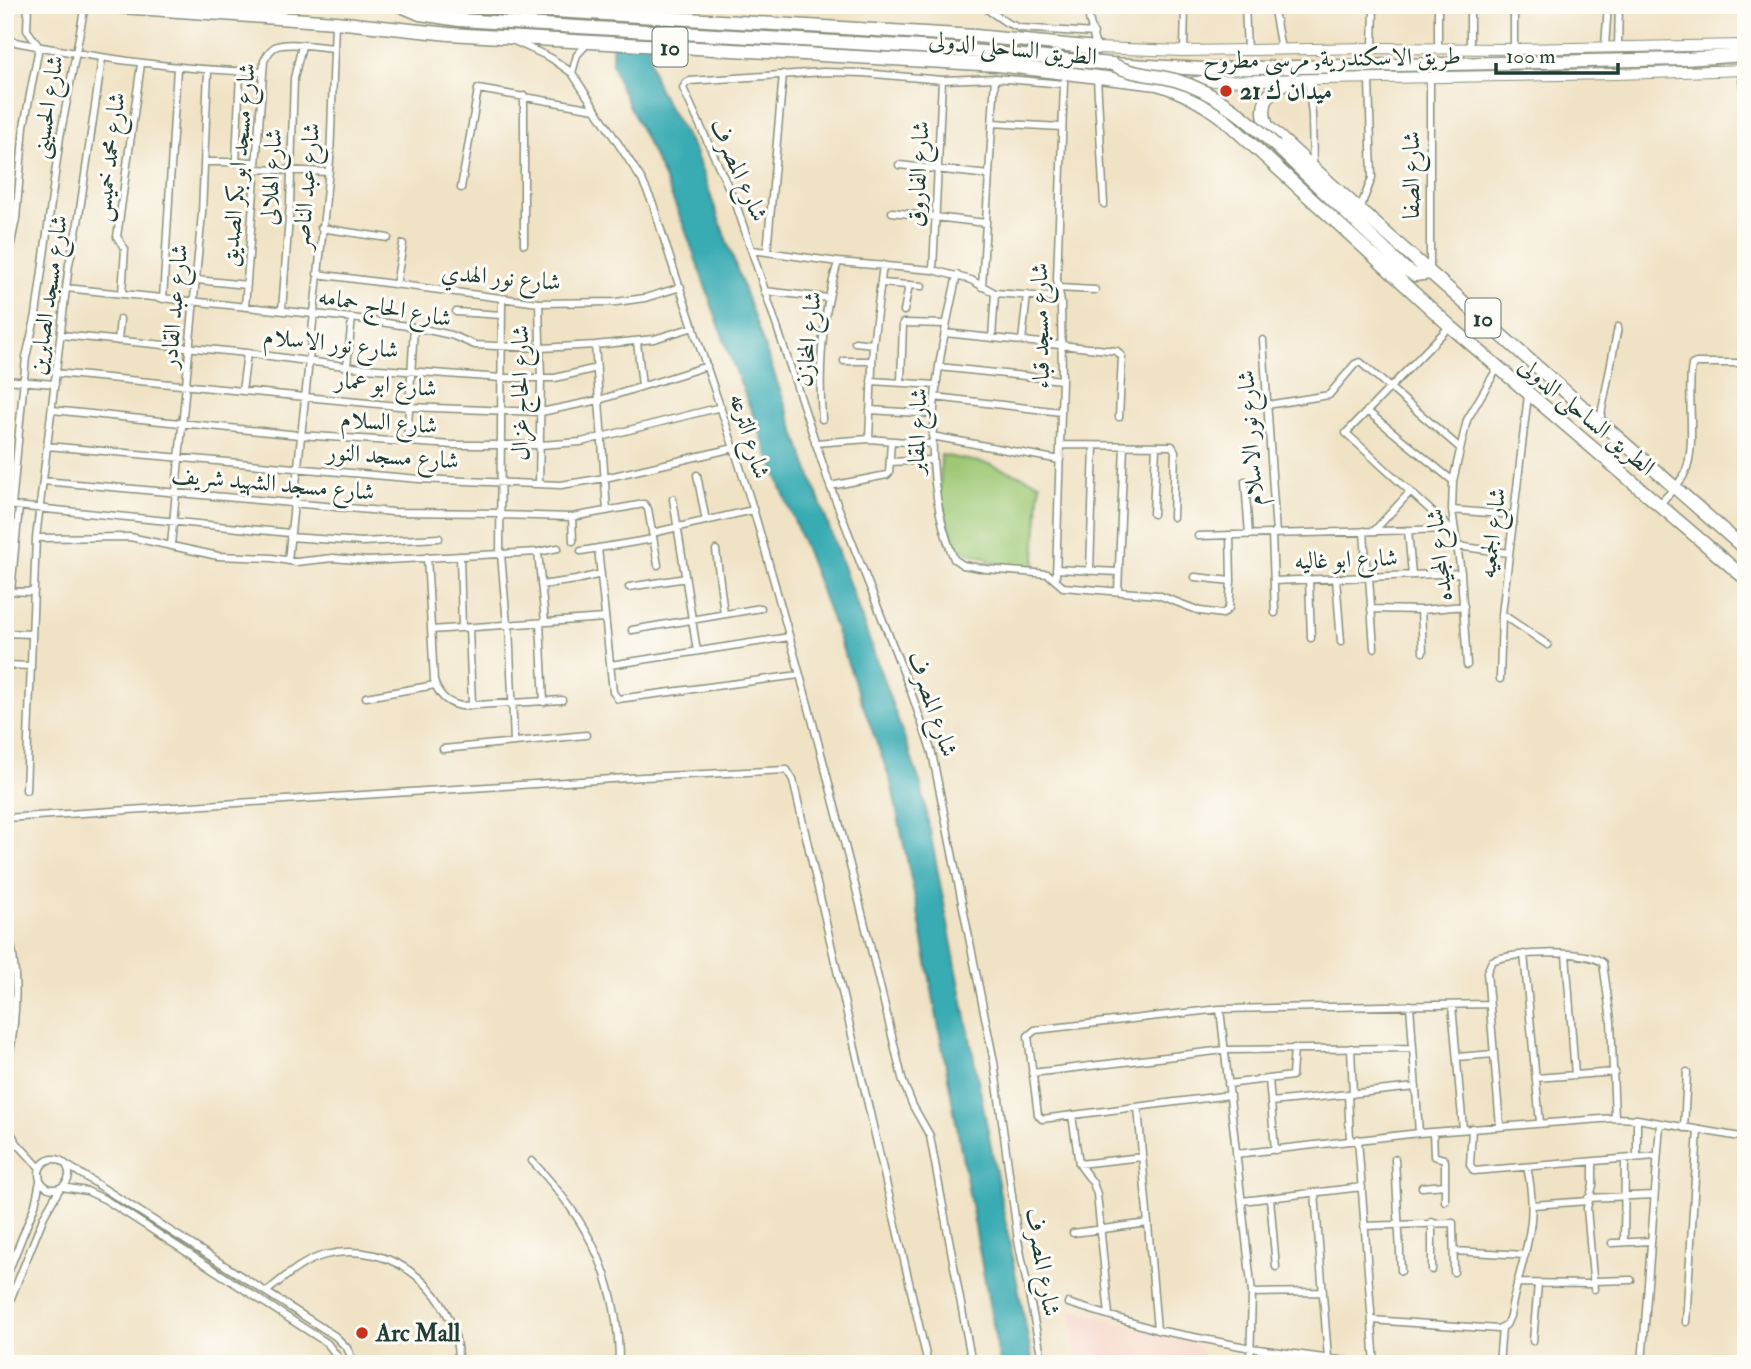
<svg xmlns="http://www.w3.org/2000/svg" width="1751" height="1369" font-family="'IM FELL Double Pica',Amiri,serif">
  <style>
    .built { fill: #f6d2c4 }
    .green { fill: #9ec875; stroke: #5e8254; stroke-width: 2 }
    .water { fill: #39abb3; stroke: #2c7474; stroke-width: 2 }
    .lines { fill: none; stroke-linecap: round; stroke-linejoin: round }
    .street-casing { stroke: #88907c; stroke-width: 9 }
    .primary-casing { stroke: #88907c; stroke-width: 12 }
    .highway-casing { stroke: #88907c; stroke-width: 15 }
    .street { stroke: #fff; stroke-width: 6 }
    .primary { stroke: #fff; stroke-width: 10 }
    .highway { stroke: #fff; stroke-width: 12 }
    .highway-bridge-casing { stroke: #88907c; stroke-width: 15; stroke-linecap: butt }
    .highway-bridge { stroke: #fff; stroke-width: 12 }
    .poi-dot { fill: #c8321e; stroke: #fdfcf7; stroke-width: 2.5 }
    .labels { text-anchor: middle; stroke-width: 6; stroke-linejoin: round; paint-order: stroke }
    .shield { fill: #fdfcf7; stroke: #62766e; stroke-width: 2 }
    .shield-label { font-size: 23px; font-weight: bold; fill: #1f3d34 }
    .street-label { font-size: 24px; fill: #1f3d34; stroke: #fdfcf7 }
    .poi-label { font-size: 24px; font-weight: bold; fill: #1f3d34; stroke: #fdfcf7; text-anchor: start }
  </style>
  <rect width="100%" height="100%" fill="#fdfcf7"/>
  <filter id="ink" filterUnits="userSpaceOnUse"><feTurbulence type="fractalNoise" baseFrequency=".0143" numOctaves="2"/><feDisplacementMap in="SourceGraphic" scale="14" xChannelSelector="R" yChannelSelector="G"/><feConvolveMatrix kernelMatrix="1 2 1 2 8 2 1 2 1" color-interpolation-filters="sRGB"/></filter>
  <filter id="wash" filterUnits="userSpaceOnUse"><feTurbulence type="fractalNoise" baseFrequency=".00686" numOctaves="4" result="noise"/><feDisplacementMap in="SourceGraphic" scale="28" xChannelSelector="R" yChannelSelector="G"/><feGaussianBlur stdDeviation="1.57" result="paint"/><feColorMatrix in="noise" values="0 0 0 0 0 0 0 0 0 0 0 0 0 0 0 0 0 1.4 0 .05"/><feComposite in="paint" operator="in"/></filter>
  <g filter="url(#wash)">
    <rect width="100%" height="100%" fill="#f0e2c4"/>
    <path class="built" d="M1071,1309L1202,1346L1204,1364H1077Z"/>
    <path class="green" d="M941,455L989,464L1040,483L1034,571L1000,568V563L988,562V558L957,550L940,501Z"/>
    <path class="water" d="M613,5H651C650,23 647,42 650,60C655,94 680,122 695,152L921,785L1033,1364H1000L918,913L891,782L817,579L728,351L684,226L664,178L618,82L612,62Z"/>
  </g>
  <g filter="url(#ink)">
    <g class="lines">
      <defs>
        <path id="street" d="M981,5L1007,23L1020,28L1094,33
          M1086,5L1096,48
          M1245,5L1247,51
          M1273,5L1281,49
          M1470,5V49
          M1514,5V49
          M5,27L10,5
          M5,40C91,57 175,70 262,72
          M512,40L551,58L572,73L642,180L653,204C684,307 723,408 754,512C809,700 858,891 903,1082L913,1106L930,1136L972,1364
          M1605,46L1608,5
          M1618,46L1619,5
          M1373,48L1374,5
          M1438,48V5
          M1184,51L1185,5
          M1741,70L1746,110
          M572,73L577,55L587,44
          M1430,77V271
          M1097,78L1104,204
          M1308,80L1312,115L1313,167
          M992,123L1061,127
          M205,162H255
          M236,162L240,72
          M899,165L989,175
          M255,169L329,172
          M461,188L478,89L595,109
          M1359,211L1372,178L1369,80
          M892,212L986,223
          M321,228L388,238
          M524,244V96
          M752,250L838,262L933,270L971,280L995,293L1060,298
          M767,252L783,74
          M933,270L942,80
          M5,272L16,219L24,126L39,47L27,30L28,5
          M317,274L539,303L616,302L645,298L681,287
          M957,275C936,369 916,466 954,559L963,565L986,569L1048,574L1063,587L1158,595L1200,611L1223,614L1229,608L1231,581L1230,535
          M197,280L247,285
          M881,283L922,286
          M396,285L403,244
          M982,287L995,78
          M66,288L352,318L414,327L451,335L475,345L541,348L595,345L654,339L694,327
          M1058,288L1095,290
          M764,291L828,298
          M122,294L125,249L117,237L141,64
          M163,299L177,68
          M245,307L264,61C267,56 269,50 275,47C287,41 320,47 334,48
          M282,310L290,204L294,78L302,46
          M904,311L909,285
          M456,312L502,315
          M1450,326L1346,433L1451,529
          M945,333L1117,351L1122,357L1119,417
          M61,335L247,353L352,367L501,378H555L597,368
          M992,338L995,293
          M1263,340L1276,534
          M118,341L120,319
          M1022,341L1027,295
          M637,342L642,386
          M855,342L873,344
          M595,345L607,511
          M844,361H872
          M347,366L352,318
          M939,367L1062,380
          M56,373L409,407L541,412L599,400L707,366
          M5,380L55,384
          M871,381L937,385
          M901,382L903,323L946,324
          M242,391L247,353
          M935,397L1061,412
          M1267,405L1329,395L1355,364L1360,362L1460,448
          M52,410L299,435L453,445H540L581,442L721,407
          M870,410L934,414
          M1367,411L1453,481
          M822,419C818,365 822,315 838,262
          M1600,420L1618,327
          M932,436L1060,460
          M869,439L873,344L883,265
          M407,442L414,327
          M815,443L869,439L931,444
          M1061,445L1172,446L1175,451L1173,517
          M47,446L419,479L561,485L605,478L734,448
          M890,462L931,460
          M697,475L706,521
          M43,481L393,512L500,513
          M1245,481L1249,535
          M539,484L541,379L539,303
          M830,486L887,475L889,473L891,441
          M673,499L697,651
          M5,505L290,533
          M1659,505C1667,495 1678,486 1684,475C1698,448 1686,396 1692,365L1696,363H1746
          M12,506L26,357L36,315L60,137L85,5
          M1452,510L1513,515
          M1153,514L1156,446
          M500,515L572,517L644,504L648,509L658,565
          M572,517L573,541
          M1408,530L1412,575
          M1364,531L1367,577
          M1374,531L1410,492
          M652,533L753,510
          M1272,534L1275,613
          M1198,536L1452,529
          M290,537L362,542L439,538
          M36,538L130,537L218,556L272,558L296,562L333,558L368,561L538,552L558,548
          M171,545L202,213L208,71
          M1457,546L1509,553
          M598,548L613,692L618,699L799,675
          M716,550L724,614
          M581,551L653,539
          M538,552L545,622
          M500,554L502,300
          M501,554L507,625
          M460,556L462,628
          M427,557L434,680C438,695 446,703 461,706L562,700
          M288,561L330,160L335,23
          M1056,569L1118,572
          M1090,571L1094,446
          M1195,577L1231,581
          M1369,577L1374,648
          M1056,578L1062,380L1061,303L1057,279L1064,82
          M1336,578L1341,642
          M1309,580L1311,638
          M1274,581L1461,573
          M541,585L576,580L601,574
          M629,587L686,578
          M5,591L34,592
          M11,591L19,507
          M1118,591L1124,446
          M1371,609L1421,610L1464,606
          M1421,610L1423,652
          M1502,614L1548,645
          M540,623L544,702
          M509,625L514,742
          M469,628L472,705
          M431,630L605,618
          M632,630L761,608
          M5,633L32,634
          M5,665L31,666
          M610,665L789,637
          M1467,665L1461,573L1452,510L1453,481L1467,420L1498,367
          M1500,679L1502,614L1528,395
          M366,697L435,685
          M443,749L586,735
          M26,790L36,538L69,264L78,223L102,58
          M5,818L643,777L787,770L793,780L928,1364
          M5,920C21,970 17,1025 5,1076
          M1524,954L1540,1123
          M1566,954L1575,1075
          M1410,1005L1419,1133
          M1452,1005L1463,1129
          M1220,1009L1252,1293L1250,1364
          M1351,1048L1353,1094
          M1457,1057L1494,1054
          M1032,1073L1224,1050L1413,1048
          M1536,1078L1615,1072
          M1269,1079L1275,1150
          M1228,1084L1292,1076L1294,1048
          M1348,1094L1350,1140
          M1230,1095L1042,1119L1038,1115L1028,1036L1035,1030L1220,1009L1489,1004
          M1271,1102L1416,1087
          M1138,1107L1157,1330
          M1072,1115L1079,1164L1093,1183L1097,1194L1109,1315
          M1637,1119V1158
          M5,1122L16,1142L40,1168
          M1500,1126L1487,972L1492,961C1512,952 1586,949 1603,963L1611,1021L1615,1118
          M1472,1128L1470,1165L1474,1171L1656,1156
          M1684,1128L1687,1072
          M1433,1132L1434,1156L1444,1159L1445,1161V1201
          M1358,1139L1375,1364
          M1236,1154L1419,1133L1615,1118L1637,1119L1746,1138
          M39 1174a15 15 0 1 1 30 0a15 15 0 1 1-30 0Z
          M1395,1159L1401,1271
          M532,1161C589,1221 619,1280 619,1364
          M1593,1162V1185L1587,1208L1594,1289
          M1079,1164L1142,1157
          M67,1165L335,1336L347,1348L355,1364
          M62,1187L87,1191L106,1200L327,1343L343,1364
          M1422,1187L1445,1185
          M1315,1193L1328,1358
          M1270,1198L1276,1267
          M1588,1198L1653,1195
          M1242,1201L1362,1187
          M1533,1205L1588,1201
          M1432,1222V1270
          M1364,1226L1453,1223L1454,1272
          M1073,1233L1148,1223
          M1624,1242L1625,1159
          M1612,1243L1651,1241
          M1454,1251L1525,1255
          M5,1280L35,1205L40,1181
          M1593,1281L1631,1280
          M1517,1283L1593,1284
          M266,1292C285,1277 302,1261 325,1255C394,1238 460,1295 458,1364
          M1252,1293L1323,1292
          M1068,1303L1157,1330L1251,1348L1368,1364
          M5,1313L44,1216L60,1188
          M1372,1320L1498,1329L1506,1325L1510,1316C1520,1259 1541,1228 1527,1167
          M1686,1322L1698,1130
          M1533,1341L1538,1284
          M1043,1364L1018,1240L994,1062L932,753L910,689L830,486L736,204L683,88L686,83L690,81L823,72L863,73L942,80L995,78L1064,84
          M1499,1364L1502,1328
          M1642,1364L1660,1124"/>
        <path id="primary" d="M1096,48L1184,51L1373,48L1514,49L1746,45
          M1185,84L1203,81L1616,74L1746,70"/>
        <path id="highway" d="M94,5L335,22L449,34L998,65L1157,84C1182,91 1203,103 1224,119L1450,326L1746,579
          M399,5L420,14L459,20L938,48L1112,64L1203,69L1685,59L1746,55
          M454,5L975,36L1096,48
          M1292,80C1270,88 1258,102 1267,126C1424,270 1586,409 1746,550
          M1276,146L1405,269L1415,275L1430,273"/>
      </defs>
      <use href="#street" class="street-casing"/>
      <use href="#primary" class="primary-casing"/>
      <use href="#highway" class="highway-casing"/>
      <use href="#street" class="street"/>
      <use href="#primary" class="primary"/>
      <use href="#highway" class="highway"/>
      <defs>
        <path id="highway-bridge" d="M1112,64C1132,75 1153,74 1175,80C1216,92 1246,118 1276,146"/>
      </defs>
      <use href="#highway-bridge" class="highway-bridge-casing"/>
      <use href="#highway-bridge" class="highway-bridge"/>
    </g>
  </g>
  <g class="poi-dot">
    <circle cx="1226" cy="91" r="7"/>
    <circle cx="362" cy="1333" r="7"/>
  </g>
  <g class="labels">
    <g class="shield">
      <rect x="652.5" y="27.5" width="35" height="39" rx="5"/>
      <rect x="1465.5" y="298.5" width="35" height="39" rx="5"/>
    </g>
    <g class="shield-label">
      <text x="670" y="55">10</text>
      <text x="1483" y="326">10</text>
    </g>
    <g class="street-label">
      <text transform="translate(1013 48) rotate(6)" y="8">الطريق الساحلى الدولى</text>
      <text transform="translate(1332 58) rotate(-1)" y="8">طريق الاسكندرية, مرسى مطروح</text>
      <text transform="translate(47 107) rotate(-81)" y="8">شارع الحسينى</text>
      <text transform="translate(109 157) rotate(-83)" y="8">شارع محمد خميس</text>
      <text transform="translate(238 165) rotate(-85)" y="8">شارع مسجد ابو بكر الصديق</text>
      <text transform="translate(739 170) rotate(66)" y="8">شارع المصرف</text>
      <text transform="translate(918 174) rotate(-87)" y="8">شارع الفاروق</text>
      <text transform="translate(1411 175) rotate(-90)" y="8">شارع الصفا</text>
      <text transform="translate(271 177) rotate(-87)" y="8">شارع الهلالى</text>
      <text transform="translate(306 186) rotate(-85)" y="8">شارع عبد الناصر</text>
      <text transform="translate(501 277) rotate(5)" y="8">شارع نور الهدي</text>
      <text transform="translate(48 295) rotate(-82)" y="8">شارع مسجد الصابرين</text>
      <text transform="translate(174 306) rotate(-85)" y="8">شارع عبد القادر</text>
      <text transform="translate(385 307) rotate(10)" y="8">شارع الحاج حمامه</text>
      <text transform="translate(1040 326) rotate(-91)" y="8">شارع مسجد قباء</text>
      <text transform="translate(808 339) rotate(-84)" y="8">شارع المخازن</text>
      <text transform="translate(331 343) rotate(6)" y="8">شارع نور الاسلام</text>
      <text transform="translate(386 384) rotate(5)" y="8">شارع ابو عمار</text>
      <text transform="translate(520 393) rotate(-90)" y="8">شارع الحاج غزال</text>
      <text transform="translate(1587 416) rotate(40)" y="8">الطريق الساحلى الدولى</text>
      <text transform="translate(389 422) rotate(4)" y="8">شارع السلام</text>
      <text transform="translate(917 431) rotate(-88)" y="8">شارع المقابر</text>
      <text transform="translate(750 436) rotate(73)" y="8">شارع الترعه</text>
      <text transform="translate(1250 438) rotate(-94)" y="8">شارع نور الاسلام</text>
      <text transform="translate(393 456) rotate(4)" y="8">شارع مسجد النور</text>
      <text transform="translate(273 483) rotate(5)" y="8">شارع مسجد الشهيد شريف</text>
      <text transform="translate(1492 533) rotate(-83)" y="8">شارع الجمعيه</text>
      <text transform="translate(1439 555) rotate(-96)" y="8">شارع المجيده</text>
      <text transform="translate(1346 559) rotate(-2)" y="8">شارع ابو غاليه</text>
      <text transform="translate(933 704) rotate(71)" y="8">شارع المصرف</text>
      <text transform="translate(1043 1262) rotate(80)" y="8">شارع المصرف</text>
    </g>
    <g class="poi-label">
      <text x="1240" y="99">ميدان ك 21</text>
      <text x="376" y="1341">Arc Mall</text>
    </g>
  </g>
  <rect width="1751" height="1369" fill="none" stroke="#fdfcf7" stroke-width="28"/>
  <path d="M1496 63v10h122v-10" fill="none" stroke="#1f3d34" stroke-width="3.5"/>
  <text x="1506" y="63" font-size="21" fill="#1f3d34" stroke="#fdfcf7" stroke-width="5" paint-order="stroke">100 m</text>
</svg>
